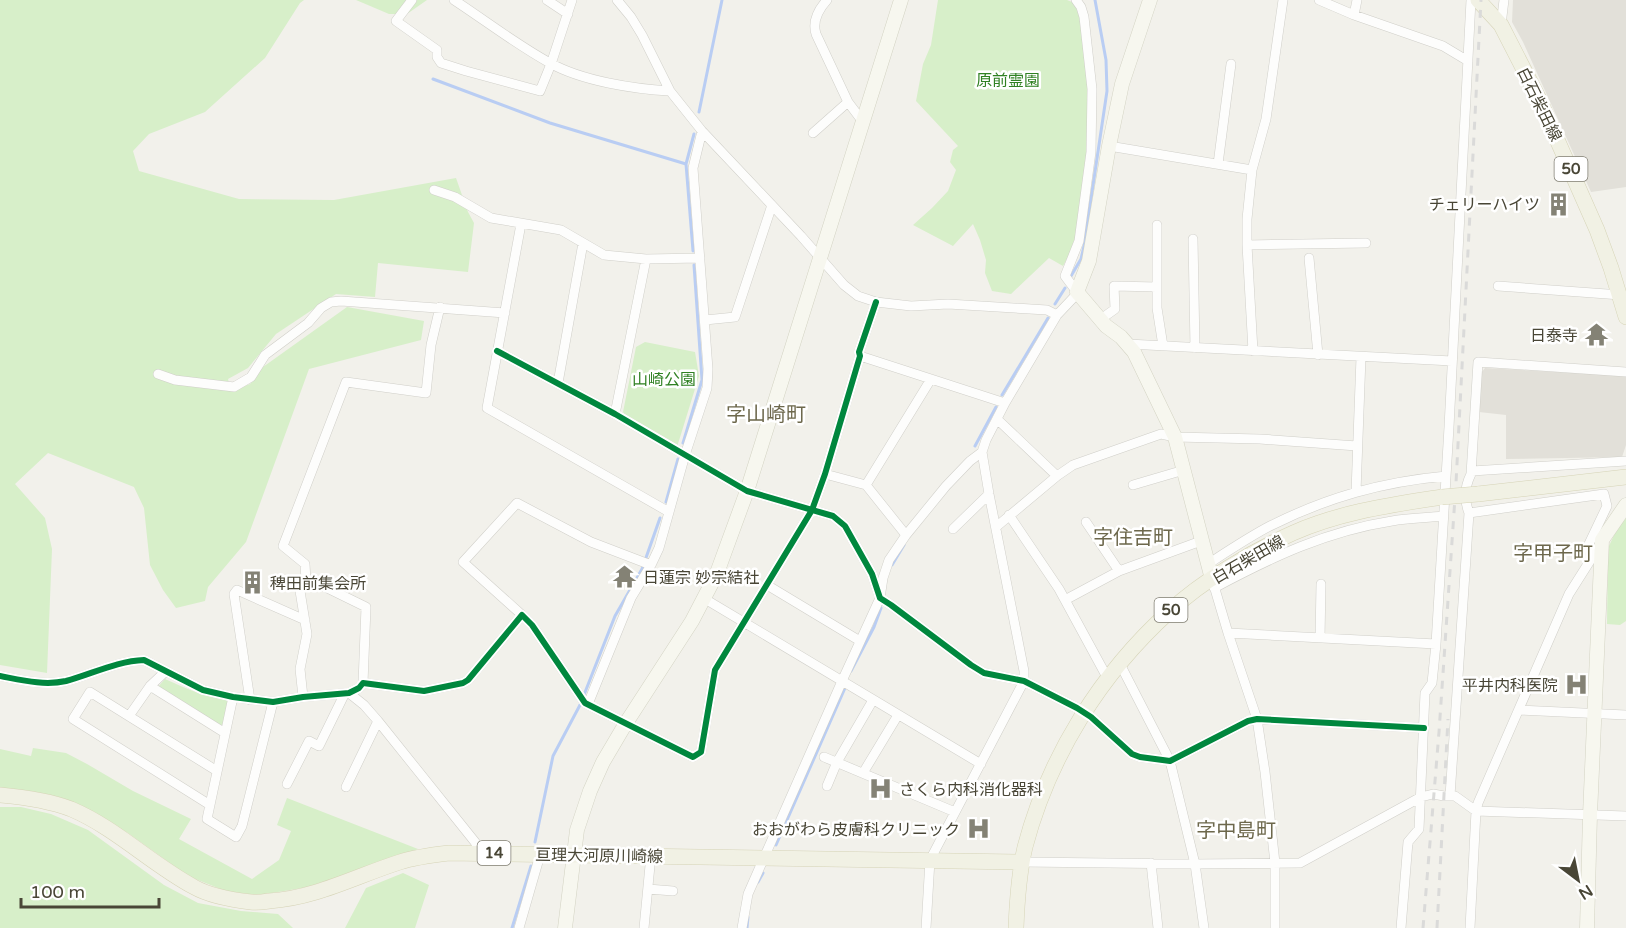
<svg xmlns="http://www.w3.org/2000/svg" width="1626" height="928" font-family="'Varela Round','Noto Sans JP',sans-serif">
  <style>
    .industrial { fill: #e2e0d9 }
    .green { fill: #d7efc9 }
    .lines { fill: none; stroke-linecap: round; stroke-linejoin: round }
    .stream { stroke: #b9cdf3; stroke-width: 3 }
    .street-casing { stroke: #d0cfc9; stroke-width: 10 }
    .secondary-casing { stroke: #d3d3c3; stroke-width: 15 }
    .primary-casing { stroke: #d6d4b7; stroke-width: 16 }
    .street { stroke: #fdfdfc; stroke-width: 9 }
    .secondary { stroke: #f7f7ef; stroke-width: 14 }
    .primary { stroke: #f1f1e4; stroke-width: 15 }
    .rail { stroke: #dadad9; stroke-width: 3; stroke-dasharray: 8 8; stroke-linecap: butt }
    .primary-bridge-casing { stroke: #d6d4b7; stroke-width: 16; stroke-linecap: butt }
    .primary-bridge { stroke: #f1f1e4; stroke-width: 15 }
    .cycleway-casing { stroke: #fff; stroke-width: 10 }
    .cycleway { stroke: #00873e; stroke-width: 6 }
    .labels { text-anchor: middle; stroke-width: 5; stroke-linejoin: round; paint-order: stroke }
    .shield { fill: #fff; stroke: #807e72; stroke-width: 1.5 }
    .shield-label { font-size: 15px; font-weight: bold; fill: #494636 }
    .park-label { font-size: 16px; fill: #308123; stroke: #fff }
    .street-label { font-size: 16px; fill: #494636; stroke: #fff }
    .poi-label { font-size: 16px; fill: #494636; stroke: #fff; text-anchor: end }
    .quarter-label { font-size: 20px; fill: #6d684c; stroke: #fff }
  </style>
  <rect width="100%" height="100%" fill="#f2f1eb"/>
  <path class="industrial" d="M1513,0H1626V187L1591,192L1523,42L1512,22Z
    M1485,368L1626,376V445L1622,457L1506,459V415L1479,412L1481,373Z"/>
  <path class="green" d="M0,0H304L300,3L265,58L205,112L149,134L133,151L139,171L239,199L334,200L456,178L468,212L474,223L468,272L378,263L375,297L336,294L276,334L248,368L228,379L231,391L250,384L263,367L347,307L424,321L421,340L309,369L246,542L208,587L205,601L176,608L163,590L150,565L144,508L134,487L48,453L15,484L45,518L52,549L47,673L0,665Z
    M356,0H427L407,14H389Z
    M938,0H1067L1072,2L1079,8L1083,28L1090,114L1083,189L1074,246L1063,266L1049,258L1011,294L992,291L985,273L986,260L980,240L973,224L953,246L913,225L932,208L948,191L956,170L950,162L953,150L958,146L916,101L923,64L931,45Z
    M645,342L695,352L699,376L677,447L626,417L623,412L636,347Z
    M1626,518V621L1620,625L1607,624L1608,548L1616,531Z
    M165,679C185,688 202,696 224,698L228,702L223,728L157,688Z
    M33,748L66,753L87,764L133,791L191,819L179,839L252,879L279,860L291,831L277,825L287,798L418,849L314,886L260,895L228,892L188,876L128,833L82,807L0,790V749L31,756Z
    M0,807H21L51,814L88,830L164,885L198,903L241,911L278,914L293,928H0Z
    M403,873L429,885L415,928H345L366,888Z"/>
  <g class="lines">
    <path class="stream" d="M433,79L550,123L686,164
      M699,112L722,0
      M693,251L686,164L694,134
      M1071,276L1081,259L1084,246L1107,91L1106,60L1095,0
      M1055,304L1065,288
      M1002,395L1048,318
      M683,443L702,380L694,265
      M975,446L996,407
      M666,502L678,459
      M892,565L904,545
      M851,671L874,627L881,608
      M535,842L553,756L580,705L615,616L642,569L660,518
      M776,845L845,688
      M758,882L763,873
      M512,928L531,866
      M747,928L748,917"/>
    <defs>
      <path id="street" d="M412,0L396,21L437,50V57L441,63L466,71L540,91L551,64L572,0
        M454,0C486,21 517,45 550,63C582,81 634,89 670,91
        M547,0L568,14
        M617,0L631,17L642,35L670,91L702,131L801,236L844,285L858,296L876,302L911,306L948,304L1047,310L1057,315
        M827,0C818,10 812,21 816,34L848,102L863,122
        M1283,0L1266,119L1252,170L1247,219V245L1366,243
        M1319,0L1354,15L1443,46L1468,61
        M1354,15L1357,0
        M1501,25L1504,0
        M813,133L848,102
        M1109,146L1252,170
        M1218,164L1231,64
        M434,190L455,197L491,218L561,230L604,255L646,259L700,258
        M521,224L487,408L669,512
        M1157,225V308L1163,346
        M1193,239L1195,348
        M1247,245L1253,351
        M1309,258L1318,355
        M1498,286L1621,295
        M1101,319L1115,309L1114,286L1157,287
        M705,320L735,317L772,205
        M1128,344L1452,361
        M497,351L615,414L747,491L833,516L845,526L872,574L880,598L891,605L971,665L984,673L1024,681L1077,708L1091,717L1132,754L1140,757L1170,761L1248,721L1257,719L1424,728
        M860,356L1005,403
        M158,374L175,380L234,387L251,377L265,355L308,323L321,308L331,302L341,301L505,313
        M558,383L583,243
        M615,414L646,259
        M997,419L1057,476
        M1472,471L1626,461
        M825,474L866,485L906,535
        M866,485L931,379
        M1133,485L1184,470
        M1356,492L1361,357
        M1469,513L1604,494L1607,506L1588,546L1592,558
        M1009,515L1059,589L1108,679
        M1086,522L1119,571
        M996,527L1057,476L1073,465L1161,434L1175,437L1260,439L1357,446
        M953,529L989,494
        M1208,564C1228,551 1249,537 1270,526C1328,497 1382,482 1446,476
        M1212,579L1228,633L1257,719L1265,772L1275,863V928
        M306,581L319,584L366,607L363,683
        M767,585L860,641
        M1214,588C1272,557 1327,531 1392,521C1409,518 1427,518 1443,516
        M705,599L981,764
        M1065,600L1119,571L1201,541
        M522,615L463,562L517,503L591,542L651,565
        M1228,633L1436,644
        M1320,638L1321,584
        M1120,664L1170,761L1195,864L1204,928
        M0,676C21,680 44,686 66,681C92,674 117,661 144,660L203,690L233,697L273,702L303,697L349,693L359,688L363,683L424,691L463,683L468,680L522,615L532,625L585,703L693,757L701,752L715,670L812,510L825,474L860,356L859,352L876,302
        M150,686L225,733
        M349,693L364,705L378,721L475,842L481,853
        M233,697L207,819L236,837L242,826L273,702
        M303,697L300,669L307,634L300,591L306,581L305,564L283,546L346,382L426,393L431,345L440,307
        M250,700L234,594L237,590L305,620
        M588,704L631,598L651,565L659,548L685,455L707,388L708,369L693,168L702,131
        M1519,710L1626,715
        M129,716L150,686L166,671
        M824,757L955,812
        M863,773L898,715
        M287,784L309,741L319,746L345,693
        M827,786L837,762L873,700
        M346,787L378,721
        M1450,796L1469,513C1464,500 1465,486 1471,474L1478,362L1626,372
        M210,805L73,719L90,692L217,771
        M1022,862L1195,864L1300,863L1421,797L1433,794L1444,796H1455L1476,811L1626,816
        M1151,863L1158,928
        M648,889L673,891
        M519,928L540,855
        M644,928L651,855
        M742,928L748,894L842,681L880,598L883,578L889,560L906,535L946,486L970,461L982,452
        M926,928L930,860L1024,681V671L989,494L982,452L986,440L1005,403L1057,315L1075,296L1077,292L1065,276L1079,241L1091,152L1092,89L1084,17L1081,7L1076,0
        M1401,928L1408,842L1419,829L1425,693L1432,683L1436,644L1449,427L1471,0
        M1470,928L1476,811L1478,803L1569,594L1600,545"/>
      <path id="secondary" d="M1150,0L1122,84L1109,146L1089,261L1077,292L1106,326L1121,337L1134,352L1175,437L1212,579
        M565,928L577,830L590,791L603,762L626,723L692,621L717,573L747,491L901,0
        M1587,928L1590,815L1602,540L1626,505"/>
      <path id="primary" d="M1478,0L1501,25L1540,101L1597,230L1611,268L1626,317
        M1478,494L1626,477
        M0,795C22,797 50,801 71,809C116,828 151,864 194,887C210,896 233,900 251,902C257,903 263,902 269,901C316,898 356,876 400,862C415,857 432,855 449,853L1022,862
        M1016,928C1017,901 1019,873 1025,847C1049,756 1101,673 1170,611C1202,581 1253,551 1293,533C1340,512 1391,505 1442,497"/>
    </defs>
    <use href="#street" class="street-casing"/>
    <use href="#secondary" class="secondary-casing"/>
    <use href="#primary" class="primary-casing"/>
    <use href="#street" class="street"/>
    <use href="#secondary" class="secondary"/>
    <use href="#primary" class="primary"/>
    <path class="rail" d="M1423,928L1439,732L1456,483L1481,0
      M1437,928L1448,719"/>
    <defs>
      <path id="primary-bridge" d="M1442,497L1478,494"/>
    </defs>
    <use href="#primary-bridge" class="primary-bridge-casing"/>
    <use href="#primary-bridge" class="primary-bridge"/>
    <defs>
      <path id="cycleway" d="M497,351L615,414L747,491L833,516L845,526L872,574L880,598L891,605L971,665L984,673L1024,681L1077,708L1091,717L1132,754L1140,757L1170,761L1248,721L1257,719L1424,728
        M0,676C21,680 44,686 66,681C92,674 117,661 144,660L203,690L233,697L273,702L303,697L349,693L359,688L363,683L424,691L463,683L468,680L522,615L532,625L585,703L693,757L701,752L715,670L812,510L825,474L860,356L859,352L876,302"/>
    </defs>
    <use href="#cycleway" class="cycleway-casing"/>
    <use href="#cycleway" class="cycleway"/>
  </g>
  <defs>
    <symbol id="building-bare" viewBox="-9 -9 18 18"><path d="M-4-6H4V6H1V3H-1V6H-4ZM-2.5-4.3h1.7v1.8h-1.7ZM.8-4.3h1.7v1.8H.8ZM-2.5-1h1.7V.8h-1.7ZM.8-1h1.7V.8H.8Z" fill="#848275" stroke="#fff" stroke-width="2.5" paint-order="stroke"/></symbol>
    <symbol id="temple-bare" viewBox="-9 -9 18 18"><path d="M0-6L5-2H3V0L6.5 2.5H4V6H1.5V3h-3V6H-4V2.5H-6.5L-3 0V-2H-5Z" fill="#848275" stroke="#fff" stroke-width="2.5" paint-order="stroke"/></symbol>
    <symbol id="hospital-bare" viewBox="-9 -9 18 18"><path d="M-5-5h3v3.5h4V-5h3V5h-3V1.5h-4V5h-3Z" fill="#848275" stroke="#fff" stroke-width="2.5" paint-order="stroke"/></symbol>
  </defs>
  <g fill-rule="evenodd">
    <use href="#building-bare" x="1542" y="188" width="33" height="33"/>
    <use href="#temple-bare" x="1580" y="318" width="33" height="33"/>
    <use href="#temple-bare" x="608" y="560" width="33" height="33"/>
    <use href="#building-bare" x="236" y="566" width="33" height="33"/>
    <use href="#hospital-bare" x="1560" y="668" width="33" height="33"/>
    <use href="#hospital-bare" x="864" y="772" width="33" height="33"/>
    <use href="#hospital-bare" x="962" y="812" width="33" height="33"/>
  </g>
  <g class="labels">
    <g class="shield">
      <rect x="1554.5" y="157" width="33" height="24" rx="4.5"/>
      <rect x="1154.5" y="598" width="33" height="24" rx="4.5"/>
      <rect x="477.5" y="841" width="33" height="24" rx="4.5"/>
    </g>
    <g class="shield-label">
      <text x="1571" y="174">50</text>
      <text x="1171" y="615">50</text>
      <text x="494" y="858">14</text>
    </g>
    <g class="park-label">
      <text x="1008" y="86">原前霊園</text>
      <text x="664" y="385">山崎公園</text>
    </g>
    <g class="street-label">
      <text transform="translate(1540 104) rotate(64)" y="6">白石柴田線</text>
      <text transform="translate(1248 559) rotate(-30)" y="6">白石柴田線</text>
      <text transform="translate(599 855) rotate(1)" y="6">亘理大河原川崎線</text>
    </g>
    <g class="poi-label">
      <text x="1540" y="210">チェリーハイツ</text>
      <text x="1578" y="341">日泰寺</text>
      <text x="643" y="583" text-anchor="start">日蓮宗 妙宗結社</text>
      <text x="270" y="589" text-anchor="start">稗田前集会所</text>
      <text x="1558" y="691">平井内科医院</text>
      <text x="899" y="795" text-anchor="start">さくら内科消化器科</text>
      <text x="960" y="835">おおがわら皮膚科クリニック</text>
    </g>
    <g class="quarter-label">
      <text x="766" y="421">字山崎町</text>
      <text x="1133" y="544">字住吉町</text>
      <text x="1553" y="560">字甲子町</text>
      <text x="1236" y="837">字中島町</text>
    </g>
  </g>
  <g transform="translate(1578 880) rotate(148)" stroke="#ffffff" stroke-width="4.5" paint-order="stroke">
  <path d="M0-4.5L10 22L0 15L-10 22Z" fill="#494636"/>
  <text y="-9" font-size="16" font-weight="bold" text-anchor="middle" fill="#494636">N</text>
  </g>
  <path d="M21 898v9h138v-9" fill="none" stroke="#494636" stroke-width="3"/>
  <text x="30" y="898" font-size="18" fill="#494636" stroke="#ffffff" stroke-width="4.5" paint-order="stroke">100 m</text>
</svg>
